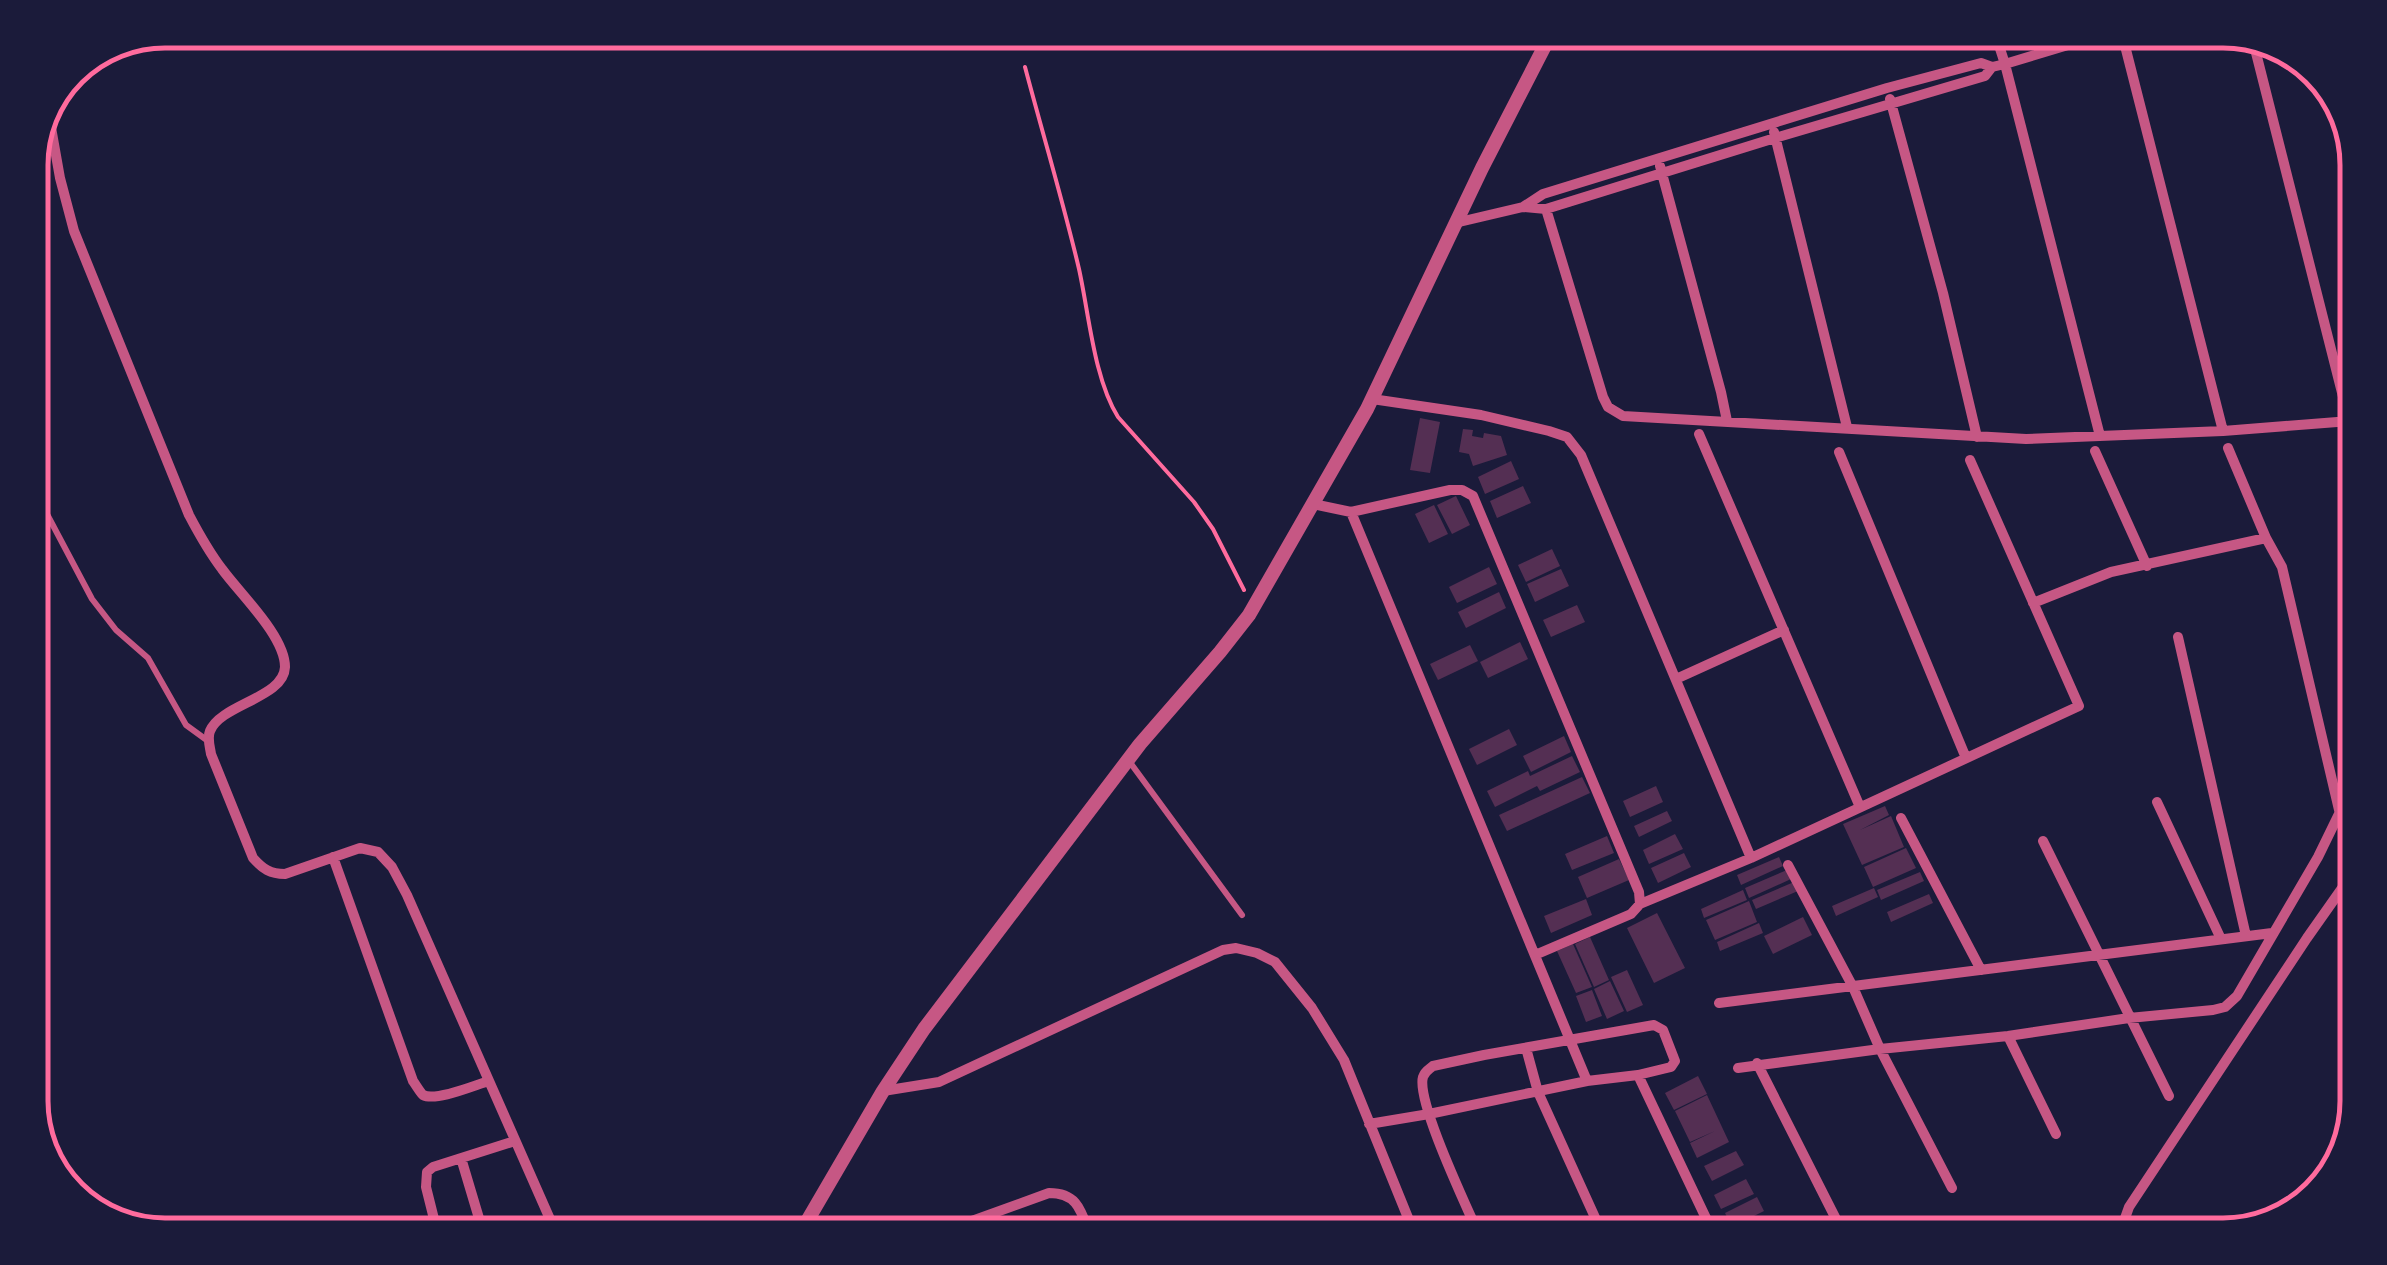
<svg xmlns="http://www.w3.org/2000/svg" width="2387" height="1265" font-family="'DejaVu Sans',sans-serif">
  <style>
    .building { fill: #542f53 }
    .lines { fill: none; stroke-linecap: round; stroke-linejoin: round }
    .path { stroke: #ff6b9d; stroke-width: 4 }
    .service { stroke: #c65784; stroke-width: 6 }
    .minor { stroke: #c65784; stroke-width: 10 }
    .tertiary { stroke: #c65784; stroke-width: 14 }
    .rim { fill: none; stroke: #ff6b9d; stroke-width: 5 }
  </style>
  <rect width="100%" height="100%" fill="#1b1b3a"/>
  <path class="building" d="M1420,418L1440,422L1430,473L1410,470Z
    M1463,429L1473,430L1472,436L1483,438L1484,433L1501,436L1507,455L1473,466L1469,454L1459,452Z
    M1511,461L1519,479L1485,494L1478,477Z
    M1523,486L1531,503L1497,518L1490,501Z
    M1456,496L1470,525L1452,534L1437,505Z
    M1434,505L1448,534L1429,543L1415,514Z
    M1552,549L1560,566L1526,582L1518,565Z
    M1489,567L1497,584L1457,603L1449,587Z
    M1561,569L1569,586L1535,602L1527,584Z
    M1499,592L1506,608L1466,628L1458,612Z
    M1577,605L1585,622L1551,637L1543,620Z
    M1520,642L1528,659L1488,678L1480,662Z
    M1470,645L1478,661L1438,680L1430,664Z
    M1509,729L1517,745L1477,765L1469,749Z
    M1564,736L1571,752L1531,772L1523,756Z
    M1572,756L1580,772L1540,791L1537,786L1495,807L1487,791L1528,771L1530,776Z
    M1582,777L1590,793L1507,831L1499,815Z
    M1656,786L1663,802L1630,817L1623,801Z
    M1885,806L1889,815L1860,830L1891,816L1904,847L1862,865L1843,824Z
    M1667,811L1672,821L1639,837L1634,826Z
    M1675,834L1683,849L1649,864L1643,850Z
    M1607,836L1614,853L1572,870L1565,854Z
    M1906,848L1916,868L1873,887L1864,867Z
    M1684,853L1691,867L1658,883L1651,868Z
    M1779,857L1783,866L1741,885L1737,875Z
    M1619,859L1629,880L1587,898L1578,877Z
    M1787,870L1791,879L1749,898L1745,888Z
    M1920,872L1924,881L1881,900L1877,890Z
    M1794,882L1798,891L1756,909L1752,900Z
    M1874,888L1878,897L1836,916L1832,906Z
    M1743,890L1747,900L1704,918L1701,909Z
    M1929,894L1933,903L1891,922L1887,912Z
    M1586,899L1592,915L1551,933L1544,916Z
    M1749,901L1757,922L1715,940L1706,920Z
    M1657,913L1685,968L1654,983L1627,928Z
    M1803,917L1812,935L1773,954L1764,936Z
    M1759,923L1763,933L1720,951L1717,942Z
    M1590,937L1609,980L1594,987L1575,944Z
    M1573,944L1592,987L1576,993L1557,951Z
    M1627,970L1643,1005L1627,1012L1611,977Z
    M1610,981L1624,1011L1607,1019L1594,989Z
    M1592,990L1602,1016L1586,1022L1576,996Z
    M1698,1076L1707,1094L1674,1110L1665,1093Z
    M1707,1095L1729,1142L1697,1158L1690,1143L1715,1131L1690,1142L1675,1111Z
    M1736,1151L1744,1165L1712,1181L1704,1166Z
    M1746,1179L1754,1194L1721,1209L1714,1195Z
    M1757,1197L1764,1211L1732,1227L1725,1213Z
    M1765,1216L1773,1231L1764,1235H1735L1733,1232Z"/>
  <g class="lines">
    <path class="path" d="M1025,67C1043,135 1063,201 1079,269C1089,314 1094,379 1118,417L1194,502L1213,529L1244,590"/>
    <path class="service" d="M30,482L92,599L116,630L148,658L186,725L208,741
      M1129,761L1242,915"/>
    <path class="minor" d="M1994,30L2005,64L2100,436
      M2121,30L2223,431
      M2252,37L2357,452
      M1890,99L1943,293L1977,437
      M49,116L60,178L74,231L189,515C199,534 209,552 222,569C240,594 285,636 285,667C284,698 221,704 210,731C207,738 210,747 211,754L253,858C263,869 270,874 285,874L360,848L378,852L392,867L407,895L557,1235
      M1774,132L1847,427
      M1660,166L1721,392L1727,421
      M1523,207L1543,194L1887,88L1981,63L1992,67L2005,64L2118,30
      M1546,209L1603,397L1608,407L1623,416L2026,439L2223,431L2350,421
      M1455,223L1523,207L1546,209L1775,138L1985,76L1992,67
      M1372,399L1481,415L1549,431L1567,437L1581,455L1751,858
      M1699,434L1860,807
      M2228,448L2266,538L2282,567L2340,814
      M2095,451L2147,566
      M1839,452L1966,758
      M1313,504L1351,512L1450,490H1462L1473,496L1639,892L1640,904L1631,914L1535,955
      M1351,512L1587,1081
      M2033,603L2111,572L2266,538
      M2178,637L2246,936
      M1676,679L1784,630
      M2157,802L2221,939
      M1901,818L1981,970
      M2043,841L2169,1096
      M333,857L413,1081C416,1085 420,1092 423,1095C436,1102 475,1085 489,1081
      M1788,865L1853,987L1880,1049L1952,1188
      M1640,904L1751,858L2079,706L1970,460
      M1719,1003L2272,933
      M2008,1036L2056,1134
      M1526,1048L1538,1092L1603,1235
      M1757,1063L1837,1221
      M1738,1068L1880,1049L2008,1036L2129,1018L2213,1010L2225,1007L2237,996L2318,857L2357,777
      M1638,1075L1714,1235
      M883,1091L939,1082L1223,950L1236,948L1257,953L1275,962L1312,1008L1344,1060L1415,1235
      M1369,1124L1429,1114L1587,1081L1638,1075L1671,1067L1675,1061L1663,1030L1654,1025L1484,1055L1433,1066C1428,1070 1425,1071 1423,1077C1416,1101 1467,1207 1479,1235
      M461,1158L484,1235
      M438,1235L426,1187L427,1172L433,1167L515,1141
      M933,1235L1049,1193C1078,1193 1081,1211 1090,1235
      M2119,1235L2129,1207L2307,938L2357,867"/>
    <path class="tertiary" d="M799,1235L883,1091L924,1029L1140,744L1220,652L1249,615L1367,409L1482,168L1553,30"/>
  </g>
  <path d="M0 0H2387V1265H0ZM165 48H2223A117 117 0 0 1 2340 165V1101A117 117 0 0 1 2223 1218H165A117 117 0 0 1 48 1101V165A117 117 0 0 1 165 48Z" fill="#1b1b3a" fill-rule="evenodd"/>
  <path class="rim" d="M165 48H2223A117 117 0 0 1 2340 165V1101A117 117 0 0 1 2223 1218H165A117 117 0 0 1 48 1101V165A117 117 0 0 1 165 48Z"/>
</svg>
